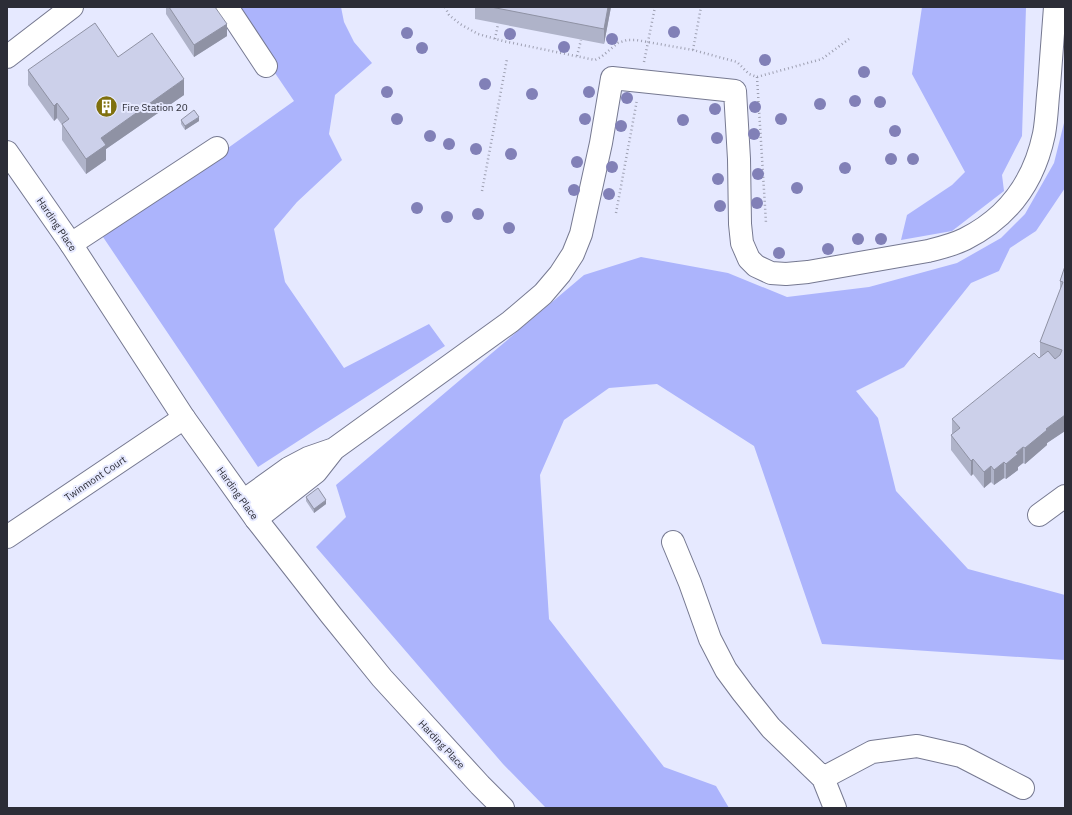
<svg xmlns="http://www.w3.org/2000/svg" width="1072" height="815" font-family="'IBM Plex Sans',sans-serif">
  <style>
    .forest { fill: #acb4fc }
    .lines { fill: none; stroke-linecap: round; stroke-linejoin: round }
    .minor-casing { stroke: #767991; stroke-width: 24 }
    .major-casing { stroke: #767991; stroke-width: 24 }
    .path { stroke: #9ea0b2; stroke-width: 2.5; stroke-dasharray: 1 3; stroke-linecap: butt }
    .minor { stroke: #fff; stroke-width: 22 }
    .major { stroke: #fff; stroke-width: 22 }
    .tree { fill: #8180b7 }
    .wall { fill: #afb3c9 }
    .shaded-wall { fill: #8f92a4 }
    .building { fill: #ccd0ea; stroke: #8f92a4 }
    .labels { text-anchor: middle; stroke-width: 4; stroke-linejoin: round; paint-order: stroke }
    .poi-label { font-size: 10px; fill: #2c2d37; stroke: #e6e9ff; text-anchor: start }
    .street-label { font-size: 10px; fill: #2c2d37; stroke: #e6e9ff }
  </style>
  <rect width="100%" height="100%" fill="#e6e9ff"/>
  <path class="forest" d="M230,7H341L344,22L354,42L372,63L335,95L329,134L342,160L297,202L274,229L285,282L344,368L429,324L445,346L258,467L103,237L294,101Z
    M922,7H1026L1022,136L1002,175L1004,191L952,231L901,240L907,215L952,185L965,172L912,74Z
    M1065,119V188L1036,231L1010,248L999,271L971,283L904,367L856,391L878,418L896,491L968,569L1065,595V660L822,644L754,446L657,384L609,388L564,420L540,475L549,619L664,767L716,786L729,808H546L503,764L316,547L346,517L336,485L584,275L641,257L728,273L787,297L869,287L957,263L1001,238L1025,214L1054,163Z"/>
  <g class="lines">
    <defs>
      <path id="minor" d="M227,7L266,66
        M7,57L72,7
        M71,244L217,148
        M243,501L289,468L308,458L334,449
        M1039,515L1065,496
        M256,519L316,472L334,449L510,322L543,294L560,274L573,254L581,234L601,143L612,78L735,91L739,159L740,224L742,243L749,259L756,266L771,273L786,274L808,272L928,251C940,248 953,245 965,239C1009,217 1034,182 1044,134C1047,118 1047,102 1049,86C1051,59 1053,33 1055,7
        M7,537L184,418
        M673,542L690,583L710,639L726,670L743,693L771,728L823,778L835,808
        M823,778L872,752L917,746L961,756L1023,788"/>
      <path id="major" d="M7,152L71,244L184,418L256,519L331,615L382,678L480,785L503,808"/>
    </defs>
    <use href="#minor" class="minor-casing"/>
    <use href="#major" class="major-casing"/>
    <path class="path" d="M445,7L449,15L460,24L478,34L503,41L595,60L601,57L618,43L627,40H636L693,50L737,62L749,74L757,77L822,59L849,39
      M495,39L498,24
      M693,50L701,7
      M577,56L581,40
      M644,62L655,7
      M757,77L766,223
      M482,191L507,59
      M616,213L637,100"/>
    <use href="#minor" class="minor"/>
    <use href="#major" class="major"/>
  </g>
  <g class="tree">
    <circle cx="674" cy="32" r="6"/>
    <circle cx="407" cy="33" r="6"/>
    <circle cx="510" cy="34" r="6"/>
    <circle cx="612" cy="39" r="6"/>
    <circle cx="564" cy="47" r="6"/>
    <circle cx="422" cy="48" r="6"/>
    <circle cx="765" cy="60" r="6"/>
    <circle cx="864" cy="72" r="6"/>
    <circle cx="485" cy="84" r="6"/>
    <circle cx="387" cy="92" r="6"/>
    <circle cx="589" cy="92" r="6"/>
    <circle cx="532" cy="94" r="6"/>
    <circle cx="627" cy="98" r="6"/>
    <circle cx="855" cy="101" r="6"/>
    <circle cx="880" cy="102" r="6"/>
    <circle cx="820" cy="104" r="6"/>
    <circle cx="755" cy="107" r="6"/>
    <circle cx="715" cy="109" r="6"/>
    <circle cx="397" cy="119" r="6"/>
    <circle cx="585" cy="119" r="6"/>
    <circle cx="781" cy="119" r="6"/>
    <circle cx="683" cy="120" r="6"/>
    <circle cx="621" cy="126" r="6"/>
    <circle cx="895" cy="131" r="6"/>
    <circle cx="754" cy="134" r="6"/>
    <circle cx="430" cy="136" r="6"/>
    <circle cx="717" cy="138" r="6"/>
    <circle cx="449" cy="144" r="6"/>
    <circle cx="476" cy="149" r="6"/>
    <circle cx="511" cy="154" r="6"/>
    <circle cx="891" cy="159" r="6"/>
    <circle cx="913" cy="159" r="6"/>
    <circle cx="577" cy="162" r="6"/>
    <circle cx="612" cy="167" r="6"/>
    <circle cx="845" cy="168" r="6"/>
    <circle cx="758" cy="174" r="6"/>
    <circle cx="718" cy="179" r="6"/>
    <circle cx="797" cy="188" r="6"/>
    <circle cx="574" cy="190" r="6"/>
    <circle cx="609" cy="194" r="6"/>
    <circle cx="757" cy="203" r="6"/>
    <circle cx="720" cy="206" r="6"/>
    <circle cx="417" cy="208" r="6"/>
    <circle cx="478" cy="214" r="6"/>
    <circle cx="447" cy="217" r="6"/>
    <circle cx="509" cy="228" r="6"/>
    <circle cx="858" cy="239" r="6"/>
    <circle cx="881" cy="239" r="6"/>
    <circle cx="828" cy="249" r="6"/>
    <circle cx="779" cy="253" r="6"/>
  </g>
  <path class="wall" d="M166,7H215L227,36L194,57L166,14Z
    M475,7H611L604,44L475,19Z
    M118,57L184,95L106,149V160L86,174L62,140V125L57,118L54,121L28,85V70Z
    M181,120L199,121L185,130L181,124Z
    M1065,266V431L1047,443V445L1025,464L1023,463L1018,467V470L1006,479L1004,478L994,485L991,482L984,488L973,474L971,476L951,450V435L952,434V419L1040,357V342L1060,292V281Z
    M306,497L326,504L314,513L306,501Z"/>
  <path class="shaded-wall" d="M608,7H611L604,44V29Z
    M227,24V36L194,57V45Z
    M184,79V95L106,149V160L86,174V159L101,138Z
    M57,103V118L54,121V106Z
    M199,117V121L185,130V126Z
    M1065,415V431L1047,443V445L1025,464V448L1046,429Z
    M1023,447V463L1018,467V470L1006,479V464L1016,453Z
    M973,459V474L971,476V461Z
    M1004,462V478L994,485V470Z
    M991,466V482L984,488V472Z
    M326,500V504L314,513V509Z"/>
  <path class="building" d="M169,7H215L227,24L194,45Z
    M491,7H608L604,29Z
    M95,23L118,57L152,33L184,79L101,138L106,145L86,159L62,124L69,119L57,103L54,106L28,70Z
    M194,110L199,117L185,126L181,120Z
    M1065,266V415L1046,429L1047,430L1025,448L1023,447L1016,453L1018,454L1006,464L1004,462L994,470L991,466L984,472L973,459L971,461L951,435L960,428L952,419L1034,353L1039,358L1048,351L1055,359L1060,355L1062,350L1040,342L1063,282L1060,281Z
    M318,488L326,500L314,509L306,497Z"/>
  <defs>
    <symbol id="building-disc" viewBox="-11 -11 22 22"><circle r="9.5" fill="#7f700e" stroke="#e6e9ff"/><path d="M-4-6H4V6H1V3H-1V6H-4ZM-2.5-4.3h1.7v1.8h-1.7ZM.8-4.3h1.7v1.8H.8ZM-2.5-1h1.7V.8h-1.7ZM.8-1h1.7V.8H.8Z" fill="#fff"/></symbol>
  </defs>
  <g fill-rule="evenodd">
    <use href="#building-disc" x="94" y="94" width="25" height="25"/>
  </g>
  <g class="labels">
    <g class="poi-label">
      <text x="122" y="111">Fire Station 20</text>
    </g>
    <g class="street-label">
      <text transform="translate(57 224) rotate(56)" y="4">Harding Place</text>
      <text transform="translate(95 478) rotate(-34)" y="4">Twinmont Court</text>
      <text transform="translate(238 493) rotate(54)" y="4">Harding Place</text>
      <text transform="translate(442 744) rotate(47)" y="4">Harding Place</text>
    </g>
  </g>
  <rect width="1072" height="815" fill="none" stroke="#2c2d37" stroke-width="16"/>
</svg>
